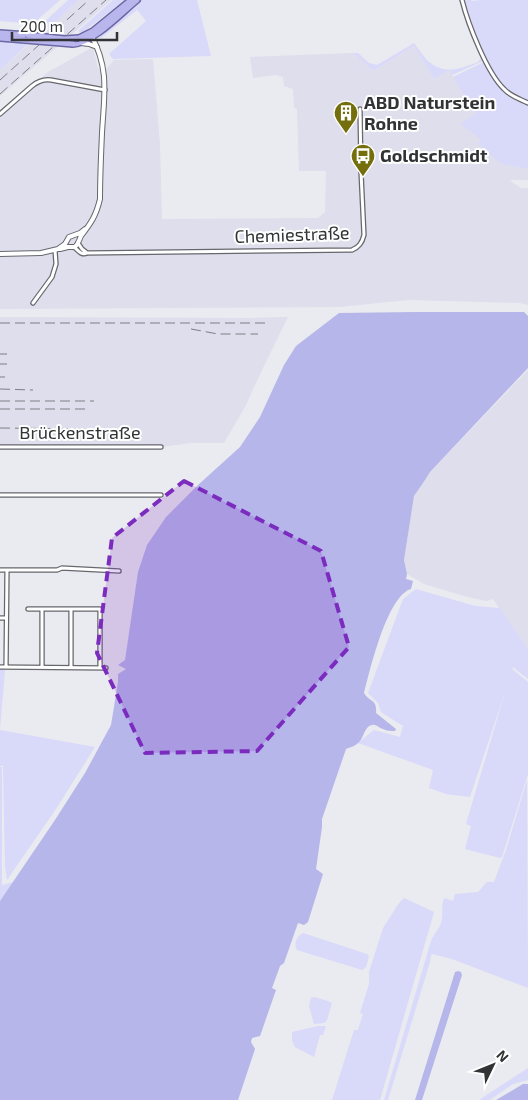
<svg xmlns="http://www.w3.org/2000/svg" width="528" height="1100" font-family="'Exo 2',sans-serif">
  <style>
    .built { fill: #dedeec }
    .green { fill: #d9d9f9 }
    .forest { fill: #b6b6ea }
    .lines { fill: none; stroke-linecap: round; stroke-linejoin: round }
    .minor-casing { stroke: #67676d; stroke-width: 5.5 }
    .tertiary-casing { stroke: #67676d; stroke-width: 6 }
    .primary-casing { stroke: #6b68a4; stroke-width: 8 }
    .minor { stroke: #fff; stroke-width: 3 }
    .tertiary { stroke: #fff; stroke-width: 4 }
    .primary { stroke: #b8b6ec; stroke-width: 5 }
    .rail { stroke: #7e7f83; stroke-width: 1; stroke-dasharray: 10 5; stroke-linecap: butt }
    .primary-bridge-casing { stroke: #6b68a4; stroke-width: 8; stroke-linecap: butt }
    .primary-bridge { stroke: #b8b6ec; stroke-width: 5 }
    .marked { fill: #7b2cbf; fill-opacity: 0.2; stroke: #7b2cbf; stroke-width: 4; stroke-dasharray: 10 6; stroke-linejoin: round }
    .labels { text-anchor: middle; stroke-width: 4; stroke-linejoin: round; paint-order: stroke }
    .poi-label { font-size: 18px; font-weight: bold; fill: #323335; stroke: #fff; text-anchor: start }
    .street-label { font-size: 18px; fill: #323335; stroke: #fff }
  </style>
  <rect width="100%" height="100%" fill="#eaeaf1"/>
  <path class="built" d="M79,0H111L64,41L0,96V70Z
    M414,46L434,79L449,70L476,114L481,140L478,144L501,164L528,169V180H509L521,188H528V305L520,303L408,300L339,307L0,309V114L48,72L93,47L98,68L105,71L114,60L153,59L160,145L162,219L318,218L325,212L326,171H299L297,109L294,108L293,89L284,86L283,77L276,75L253,78L250,57L353,53L373,71Z
    M0,317L248,318L288,317L262,370L245,407L224,443H190L161,447H0Z
    M528,370V649L493,599L486,601L464,596L424,584L407,574L404,560L414,496L425,480L430,472Z"/>
  <path class="green" d="M0,0H60L35,22L23,23L0,21Z
    M68,0H79L41,34L3,30H28L40,26Z
    M113,0H125L82,33L78,31Z
    M141,0H197L211,56L113,59L109,54L146,21L137,10L100,39L101,34Z
    M460,0L483,59V61L452,75L449,70L434,79L414,46L373,71L353,53H358L369,63L377,65L414,43C418,48 422,54 426,59C443,76 459,69 478,62L480,59L481,55L475,43Z
    M464,0H471L472,1L481,0H528V102L512,94L506,90L496,77L479,43Z
    M0,40L22,42L28,44L0,70Z
    M484,62L485,63L494,78L503,90L528,104V169L501,164L478,144L481,140L460,123L476,114L453,77Z
    M416,589L475,606L500,608L528,649V679L513,667L512,669L528,682V774L502,857L500,858L465,849L471,826L466,824L506,689L470,797L446,794L429,788L433,770L358,743L374,730L400,737L403,726L381,712L378,703L368,693L403,599Z
    M0,669L5,670L0,730L95,747L56,809L7,880L5,866L3,766H0Z
    M0,767H2V885L13,882L0,901Z
    M527,780L528,988L452,959L432,954L431,955L430,962L388,1100H384L431,941C434,934 441,927 442,919C443,911 441,907 444,898L453,901L455,894L478,892L487,882H494L506,850Z
    M404,898L434,912L380,1100H332L354,1030H358L363,1014L360,1013L369,984V972L383,928L399,903Z
    M303,933L367,954L369,956L366,967L362,970L359,969L297,950C293,944 297,936 303,933Z
    M314,997L328,1001L332,1003L327,1020L324,1023L314,1024L309,1006L311,998Z
    M318,1026H326L323,1035H320L314,1057L295,1047L292,1041V1032Z
    M528,1068V1080L513,1084L490,1100H479Z"/>
  <path class="forest" d="M415,312H524L528,316V368L430,472L425,480L414,496L404,560L407,574L406,579L413,581L411,589C387,596 370,670 364,693C370,703 377,698 376,713L396,729L395,731C391,731 387,731 383,729C379,728 376,724 372,725C365,726 364,736 360,741C356,746 351,747 346,749L322,819V827L316,869L323,874L308,922L304,925L298,923L284,963L280,966L272,988L276,990L260,1036L252,1038L251,1042L255,1049L238,1100H0V901L55,820L85,773L111,725L118,682V674L126,669L118,665L125,660L138,572L147,545L166,517L198,485L240,447L260,417L284,365L296,346L339,313Z
    M458,971L461,972L462,975L422,1100H415L455,972Z
    M523,1084H528V1100H496Z"/>
  <g class="lines">
    <defs>
      <path id="minor" d="M462,0C468,24 487,73 504,89C510,96 520,99 528,103
        M0,114L32,86C38,81 44,79 51,80L105,90
        M78,243L82,249L87,253
        M74,247C78,250 81,256 87,253L352,250C359,247 362,243 364,235L361,172L360,109
        M33,303L52,277L56,264L55,250
        M0,447H161
        M0,495H161
        M0,570H57L62,568L119,571
        M28,609H100V668
        M42,609V667
        M71,609V667
        M0,618H6
        M0,667L106,668
        M6,667L7,570"/>
      <path id="tertiary" d="M81,43L89,44L97,47
        M58,249L65,244L69,237L80,233L85,229
        M0,254L41,253L58,249H60L68,247H75C79,243 79,240 81,236C91,223 96,216 100,199C100,177 101,155 102,133C104,96 110,69 91,35"/>
      <path id="primary" d="M0,33L28,35
        M0,38L25,40
        M79,38L93,31L131,0
        M73,44C93,43 121,13 137,0"/>
    </defs>
    <use href="#minor" class="minor-casing"/>
    <use href="#tertiary" class="tertiary-casing"/>
    <use href="#primary" class="primary-casing"/>
    <use href="#minor" class="minor"/>
    <use href="#tertiary" class="tertiary"/>
    <use href="#primary" class="primary"/>
    <path class="rail" d="M0,80L89,0
      M0,94L106,0
      M0,323H268
      M191,329L218,334H258
      M0,354H7
      M0,364H7
      M0,377H5
      M0,389L33,390
      M0,401H94
      M0,409H85
      M0,428L94,429"/>
    <defs>
      <path id="primary-bridge" d="M28,35L64,39L79,38
        M25,40L73,44"/>
    </defs>
    <use href="#primary-bridge" class="primary-bridge-casing"/>
    <use href="#primary-bridge" class="primary-bridge"/>
  </g>
  <path class="marked" d="M184,481L321,551L349,647L257,751L145,753L97,653L112,538Z"/>
  <defs>
    <symbol id="building-pin" viewBox="-11 -11 22 30"><path d="M0 17L-7.5 6A9.5 9.5 0 1 1 7.5 6Z" fill="#756e0c" stroke="#fff"/><path d="M-4-6H4V6H1V3H-1V6H-4ZM-2.5-4.3h1.7v1.8h-1.7ZM.8-4.3h1.7v1.8H.8ZM-2.5-1h1.7V.8h-1.7ZM.8-1h1.7V.8H.8Z" fill="#fff"/></symbol>
    <symbol id="bus-pin" viewBox="-11 -11 22 30"><path d="M0 17L-7.5 6A9.5 9.5 0 1 1 7.5 6Z" fill="#756e0c" stroke="#fff"/><path d="M-5-6H5V4H4V6H2V4H-2V6H-4V4H-5ZM-3.5-4V0h7V-4ZM-3.5 1.2v1.5H-2V1.2ZM2 1.2v1.5H3.5V1.2Z" fill="#fff"/></symbol>
  </defs>
  <g fill-rule="evenodd">
    <use href="#building-pin" x="332" y="99" width="28" height="38"/>
    <use href="#bus-pin" x="349" y="142" width="28" height="38"/>
  </g>
  <g class="labels">
    <g class="poi-label">
      <text x="364" y="109">ABD Naturstein<tspan x="364" dy="21">Rohne</tspan></text>
      <text x="380" y="162">Goldschmidt</text>
    </g>
    <g class="street-label">
      <text transform="translate(292 235) rotate(-2)" y="6">Chemiestraße</text>
      <text x="80" y="439">Brückenstraße</text>
    </g>
  </g>
  <g transform="translate(493 1065) rotate(47)" stroke="#ffffff" stroke-width="4" paint-order="stroke">
  <path d="M0-4L9 19L0 12L-9 19Z" fill="#323335"/>
  <text y="-8" font-size="14" font-weight="bold" text-anchor="middle" fill="#323335">N</text>
  </g>
  <path d="M12 32v8h105v-8" fill="none" stroke="#323335" stroke-width="2.5"/>
  <text x="20" y="32" font-size="15" fill="#323335" stroke="#ffffff" stroke-width="4" paint-order="stroke">200 m</text>
</svg>
